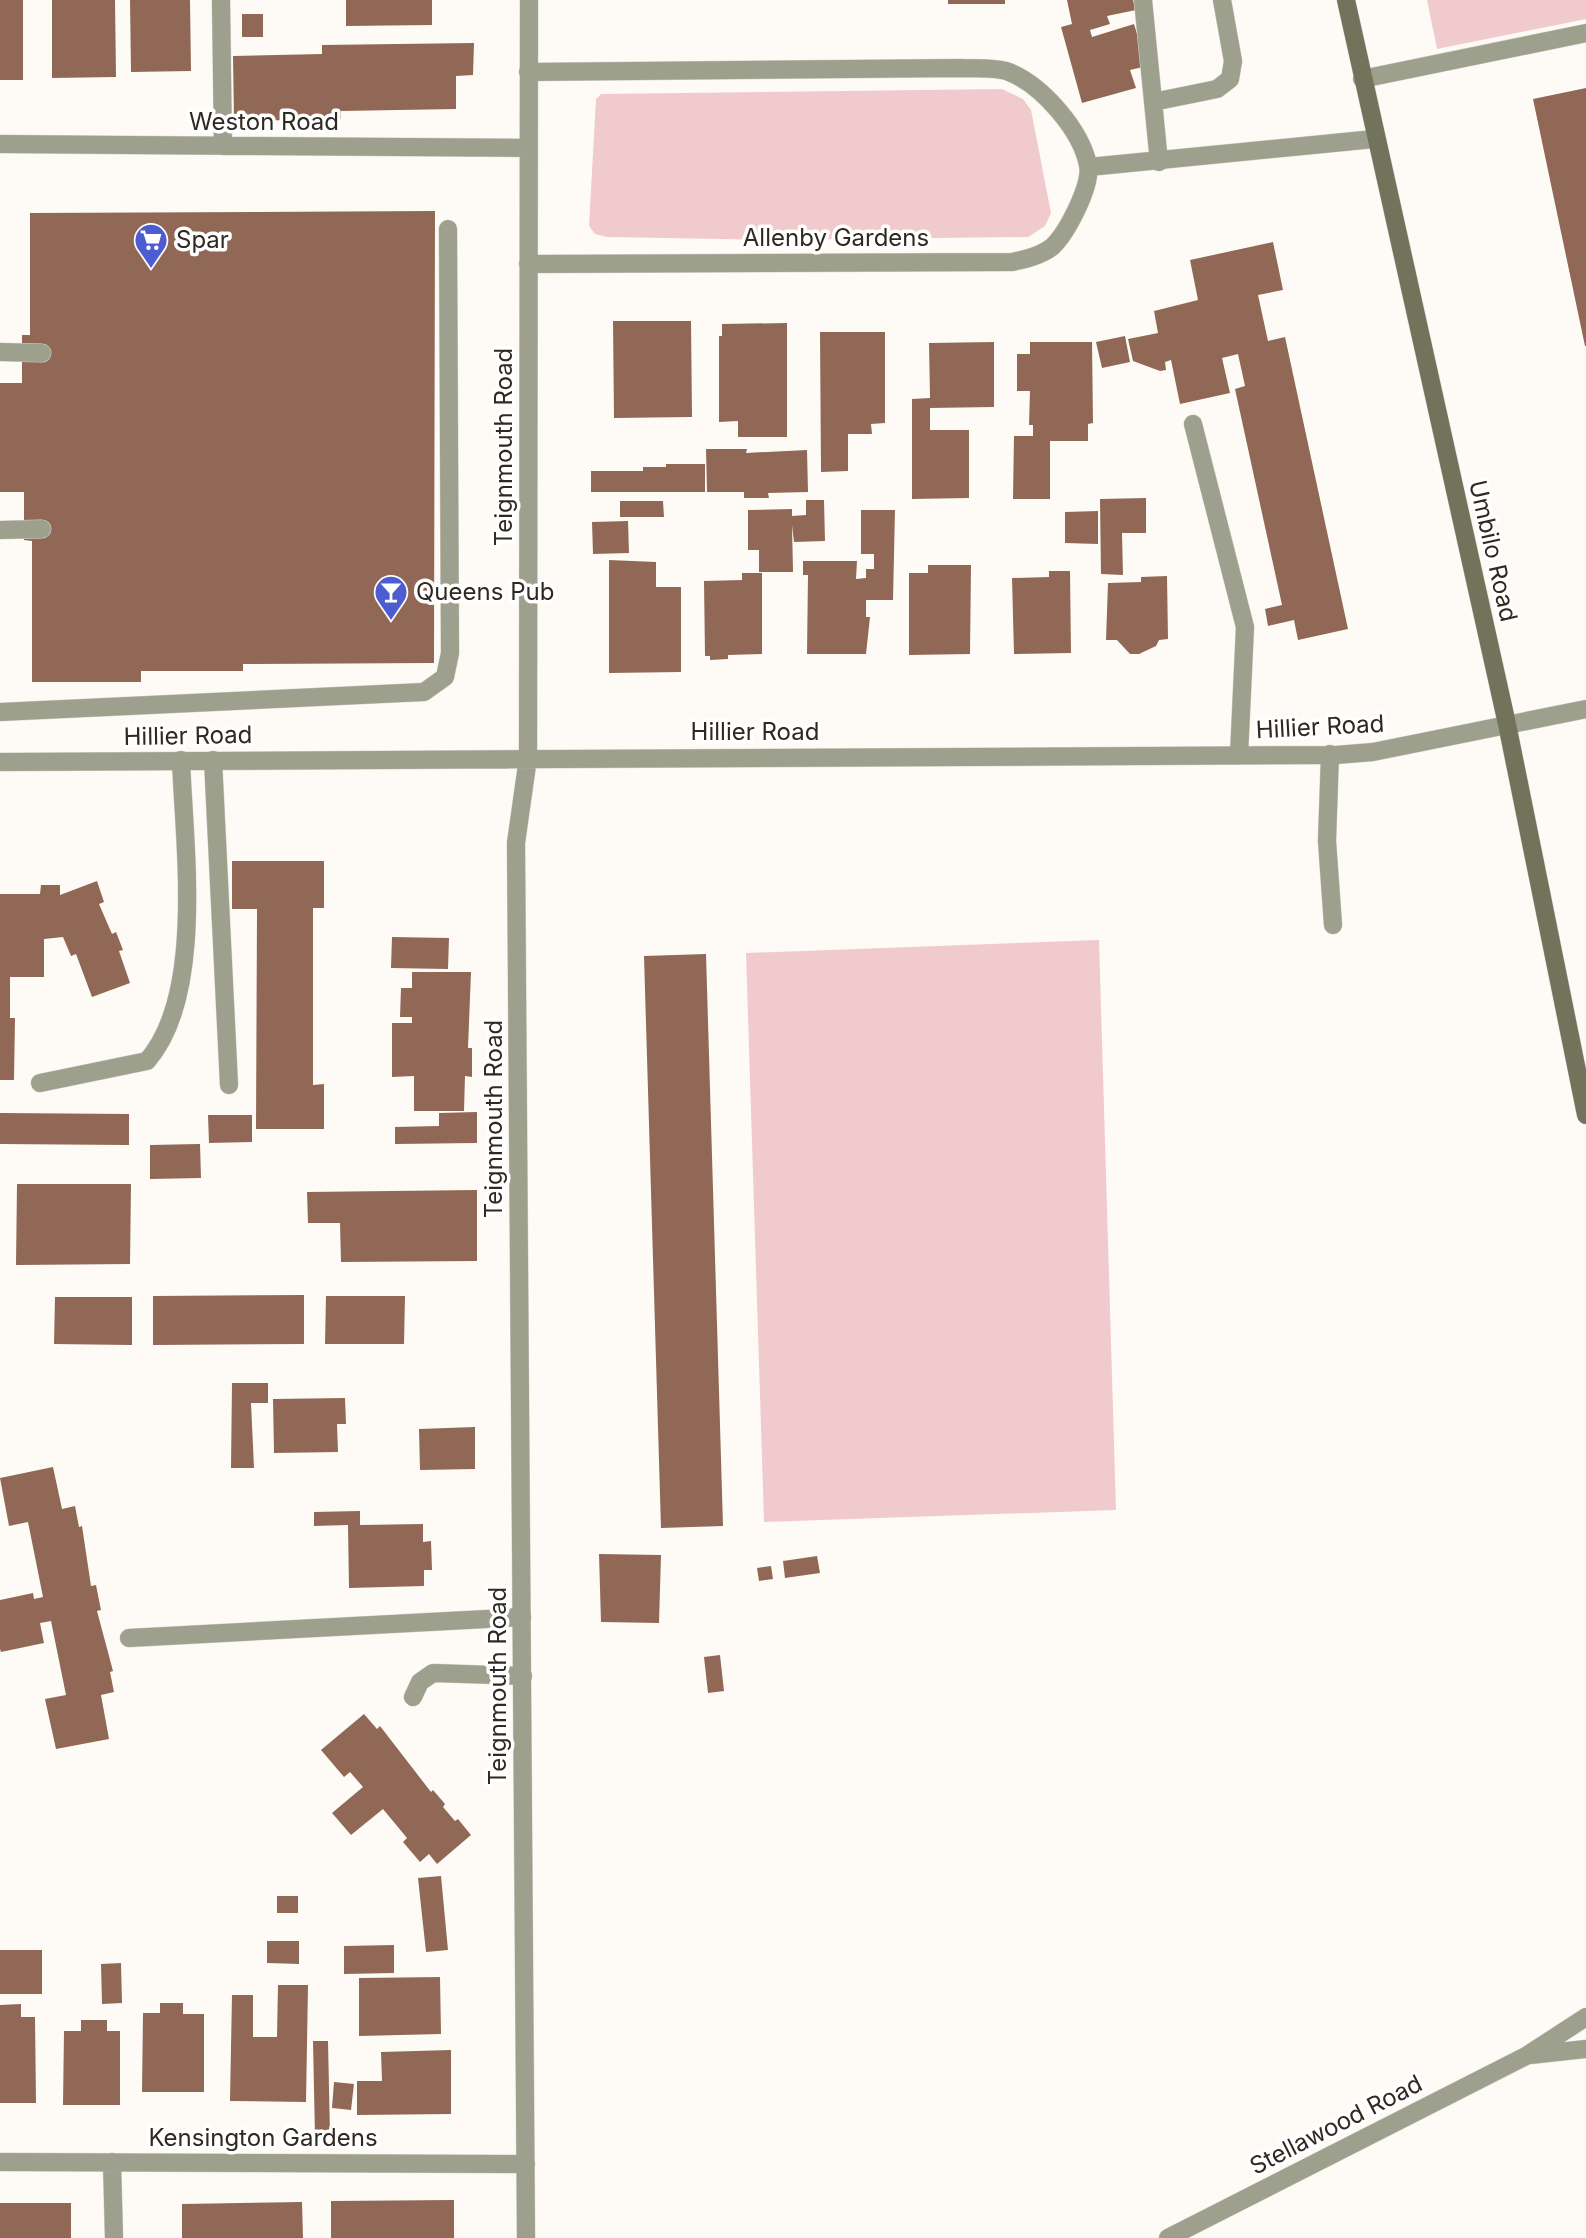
<svg xmlns="http://www.w3.org/2000/svg" width="1586" height="2238" font-family="Inter,sans-serif">
  <style>
    .green { fill: #f1cacd }
    .building { fill: #906855 }
    .lines { fill: none; stroke-linecap: round; stroke-linejoin: round }
    .lane-casing { stroke: #d9d5d0; stroke-width: 19 }
    .street-casing { stroke: #d9d5d0; stroke-width: 19 }
    .secondary-casing { stroke: #d9d5d0; stroke-width: 19 }
    .lane { stroke: #9ea08e; stroke-width: 18 }
    .street { stroke: #9ea08e; stroke-width: 18 }
    .secondary { stroke: #71745a; stroke-width: 18 }
    .labels { text-anchor: middle; stroke-width: 7; stroke-linejoin: round; paint-order: stroke }
    .street-label { font-size: 24px; fill: #2f2a21; stroke: #fff }
    .poi-label { font-size: 24px; fill: #2f2a21; stroke: #fff; text-anchor: start }
  </style>
  <rect width="100%" height="100%" fill="#fefbf7"/>
  <path class="green" d="M1427,0H1586V19L1437,49Z
    M1002,89L1023,99L1031,110L1051,213L1045,226L1028,237L772,240L607,237L595,234L589,226L596,99L601,94Z
    M1099,940L1116,1510L764,1522L746,953Z"/>
  <path class="building" d="M0,0H23V80H0Z
    M52,0H115L116,77L52,78Z
    M130,0H190L191,71L131,72Z
    M346,0H432V25L346,26Z
    M948,0H1005V4H948Z
    M1067,0H1133L1136,10L1107,16L1110,24L1090,30L1092,37L1134,24L1147,66L1130,70L1136,88L1082,103L1061,27L1072,24Z
    M242,14H263V37H242Z
    M474,43L473,75L456,76V109L341,111V119L234,121L233,56L322,54V45Z
    M1586,88V346H1585L1533,99Z
    M435,211L434,663L243,664V671H141V682H32V541L24,540V492H0V383H22V335H30V213Z
    M1273,242L1283,290L1258,295L1268,341L1285,337L1348,629L1298,640L1294,620L1268,626L1265,609L1282,605L1235,389L1245,386L1238,354L1222,358L1230,393L1180,404L1171,360L1165,362L1166,370L1160,371L1133,361L1128,339L1158,333L1154,311L1198,300L1190,260Z
    M613,321H691L692,417L614,418Z
    M787,323V437H738V421L719,422V336H722V324Z
    M820,332H885V423L871,424L872,434H848V471L821,472Z
    M1125,336L1130,362L1102,368L1096,342Z
    M994,342V407L930,408V430H969V498L912,499V399L930,398L929,343Z
    M1030,342H1092L1093,423L1088,424V441H1050V499H1013L1014,436H1033V425H1029L1030,391H1017V354H1030Z
    M706,449H747L746,453L807,450L808,492L768,493L769,498H744V492H707Z
    M666,464H705V492H591V471H643V467H666Z
    M1146,498V533H1122L1123,575L1101,574L1100,499Z
    M806,500H824L825,541L794,542L792,525L793,572H759V550H748V510L792,509V516L806,515Z
    M620,501H663L664,517H620Z
    M861,510H895L893,600H866V617H870L866,654H807L808,575H803V561H857L856,579L866,578V569H874V554H861Z
    M1098,511V544L1065,543V512Z
    M628,521L629,553L593,554L592,522Z
    M609,560L656,562V587H681V672L609,673Z
    M928,565H971L970,654L909,655V573H928Z
    M1049,571H1070L1071,653L1014,654L1012,578L1049,577Z
    M742,573H762V654L728,655V659L710,660V656H705L704,581L742,580Z
    M1167,576L1168,639L1159,640L1156,646L1139,654H1130L1117,640H1106L1108,583L1141,582V577Z
    M232,861H324V908H313V1085L324,1084V1129H256L257,909H232Z
    M97,881L104,902L99,904L112,934L116,932L123,950L119,951L130,983L92,997L76,954L71,956L63,937L44,939V977H10V1018H15L14,1080H0V894H40L41,885H60V895Z
    M392,937L449,938L448,969L391,968Z
    M706,954L723,1526L661,1528L644,956Z
    M412,972H471L468,1048H472V1077L465,1076L464,1111H414V1076L392,1077V1023H412V1017H400L401,988H412Z
    M477,1112V1143L395,1144V1127L439,1126V1113Z
    M0,1113L129,1114V1145L0,1144Z
    M208,1115H252V1142L209,1143Z
    M200,1144L201,1178L150,1179V1145Z
    M17,1184H131L130,1264L16,1265Z
    M477,1190V1261L341,1262L340,1223H308L307,1192Z
    M304,1295V1344L153,1345V1296Z
    M326,1296H405L404,1344H325Z
    M55,1297H132V1345L54,1344Z
    M232,1383H268V1403H251L254,1468H231Z
    M345,1398L346,1424H337L338,1452L274,1453L273,1399Z
    M475,1427V1469L420,1470L419,1429Z
    M53,1467L62,1509L75,1506L79,1527L82,1526L91,1586L96,1585L101,1610L97,1611L113,1671L110,1672L114,1692L101,1695L109,1739L56,1749L45,1699L66,1695L51,1621L40,1623L44,1643L1,1652L0,1649V1600L33,1593L34,1599L43,1597L28,1522L9,1526L0,1478Z
    M360,1511V1525L423,1524V1542L431,1541L432,1570H424V1586L349,1588L348,1525L314,1526V1512Z
    M599,1554L661,1555L659,1623L601,1622Z
    M817,1556L820,1573L785,1578L783,1561Z
    M771,1566L773,1579L759,1581L757,1568Z
    M720,1655L724,1691L708,1693L704,1657Z
    M364,1714L377,1729L380,1726L431,1792L433,1790L445,1804L443,1807L455,1821L458,1819L471,1835L437,1864L429,1854L420,1862L403,1842L407,1838L383,1809L351,1835L332,1813L363,1787L350,1772L344,1777L321,1750Z
    M441,1876L448,1950L426,1952L418,1878Z
    M277,1896H298V1913H277Z
    M267,1941H299V1964L267,1963Z
    M394,1945V1973L344,1974V1946Z
    M0,1950H42V1994H0Z
    M121,1963L122,2003L102,2004L101,1964Z
    M440,1977L441,2034L359,2036V1978Z
    M278,1985H308L306,2102L230,2101L232,1995H253V2037H277Z
    M160,2003H183V2014H204V2092H142L143,2013H160Z
    M21,2004V2017H35L36,2103H0V2005Z
    M81,2020H107V2031H120V2105H63L64,2031H81Z
    M313,2041H328L330,2136L315,2137Z
    M451,2050V2114L357,2115V2081H382L381,2052Z
    M334,2082L354,2084L351,2110L332,2108Z
    M454,2200V2238H331V2201Z
    M302,2202L303,2238H182V2204Z
    M0,2203H71V2238H0Z"/>
  <g class="lines">
    <defs>
      <path id="lane" d="M1143,0L1159,162
        M1153,102L1217,89L1230,79L1233,61L1222,0
        M0,352L42,353
        M1193,424L1245,627L1239,755
        M0,530L42,529
        M0,712L424,692L445,677L450,653L448,229
        M1330,754L1327,841L1333,925
        M213,760L229,1085
        M40,1083L147,1061C205,995 184,844 181,760
        M129,1638L522,1617
        M413,1697L420,1682L433,1673L523,1676"/>
      <path id="street" d="M221,0L223,146
        M528,72L961,68C976,69 996,67 1009,72C1042,85 1081,130 1088,165C1092,185 1067,233 1052,247C1040,256 1026,259 1012,262L528,264
        M1362,79L1586,33
        M0,144L528,148
        M1089,167L1374,139
        M0,762L1336,755L1373,752L1586,709
        M1530,2055L1586,2049
        M0,2162L526,2164
        M112,2162L114,2238
        M526,2238L516,843L528,758L529,0
        M1168,2238L1526,2056L1586,2017"/>
      <path id="secondary" d="M1346,0L1507,724L1586,1115"/>
    </defs>
    <use href="#lane" class="lane-casing"/>
    <use href="#street" class="street-casing"/>
    <use href="#secondary" class="secondary-casing"/>
    <use href="#lane" class="lane"/>
    <use href="#street" class="street"/>
    <use href="#secondary" class="secondary"/>
  </g>
  <defs>
    <symbol id="supermarket-pin" viewBox="-11 -11 22 30"><path d="M0 17L-7.5 6A9.5 9.5 0 1 1 7.5 6Z" fill="#4d5cd1" stroke="#fff"/><path d="M-6-5.5h2.5l.6 2H6L4.5 2H-2.5L-4.4-4H-6ZM-1.5 3.2a1.3 1.3 0 1 0 .1 0ZM3 3.2a1.3 1.3 0 1 0 .1 0Z" fill="#fff"/></symbol>
    <symbol id="bar-pin" viewBox="-11 -11 22 30"><path d="M0 17L-7.5 6A9.5 9.5 0 1 1 7.5 6Z" fill="#4d5cd1" stroke="#fff"/><path d="M-6-5H6L.8 .8V4.5H3.5V6h-7V4.5H-.8V.8Z" fill="#fff"/></symbol>
  </defs>
  <g fill-rule="evenodd">
    <use href="#supermarket-pin" x="132" y="221" width="38" height="52"/>
    <use href="#bar-pin" x="372" y="573" width="38" height="52"/>
  </g>
  <g class="labels">
    <g class="street-label">
      <text x="264" y="130">Weston Road</text>
      <text x="836" y="246">Allenby Gardens</text>
      <text transform="translate(504 447) rotate(-90)" y="8">Teignmouth Road</text>
      <text transform="translate(1493 551) rotate(77)" y="8">Umbilo Road</text>
      <text transform="translate(1320 727) rotate(-3)" y="8">Hillier Road</text>
      <text x="755" y="740">Hillier Road</text>
      <text transform="translate(188 736) rotate(-1)" y="8">Hillier Road</text>
      <text transform="translate(494 1119) rotate(-90)" y="8">Teignmouth Road</text>
      <text transform="translate(498 1686) rotate(-90)" y="8">Teignmouth Road</text>
      <text transform="translate(1336 2125) rotate(-27)" y="8">Stellawood Road</text>
      <text x="263" y="2146">Kensington Gardens</text>
    </g>
    <g class="poi-label">
      <text x="176" y="248">Spar</text>
      <text x="416" y="600">Queens Pub</text>
    </g>
  </g>
</svg>
